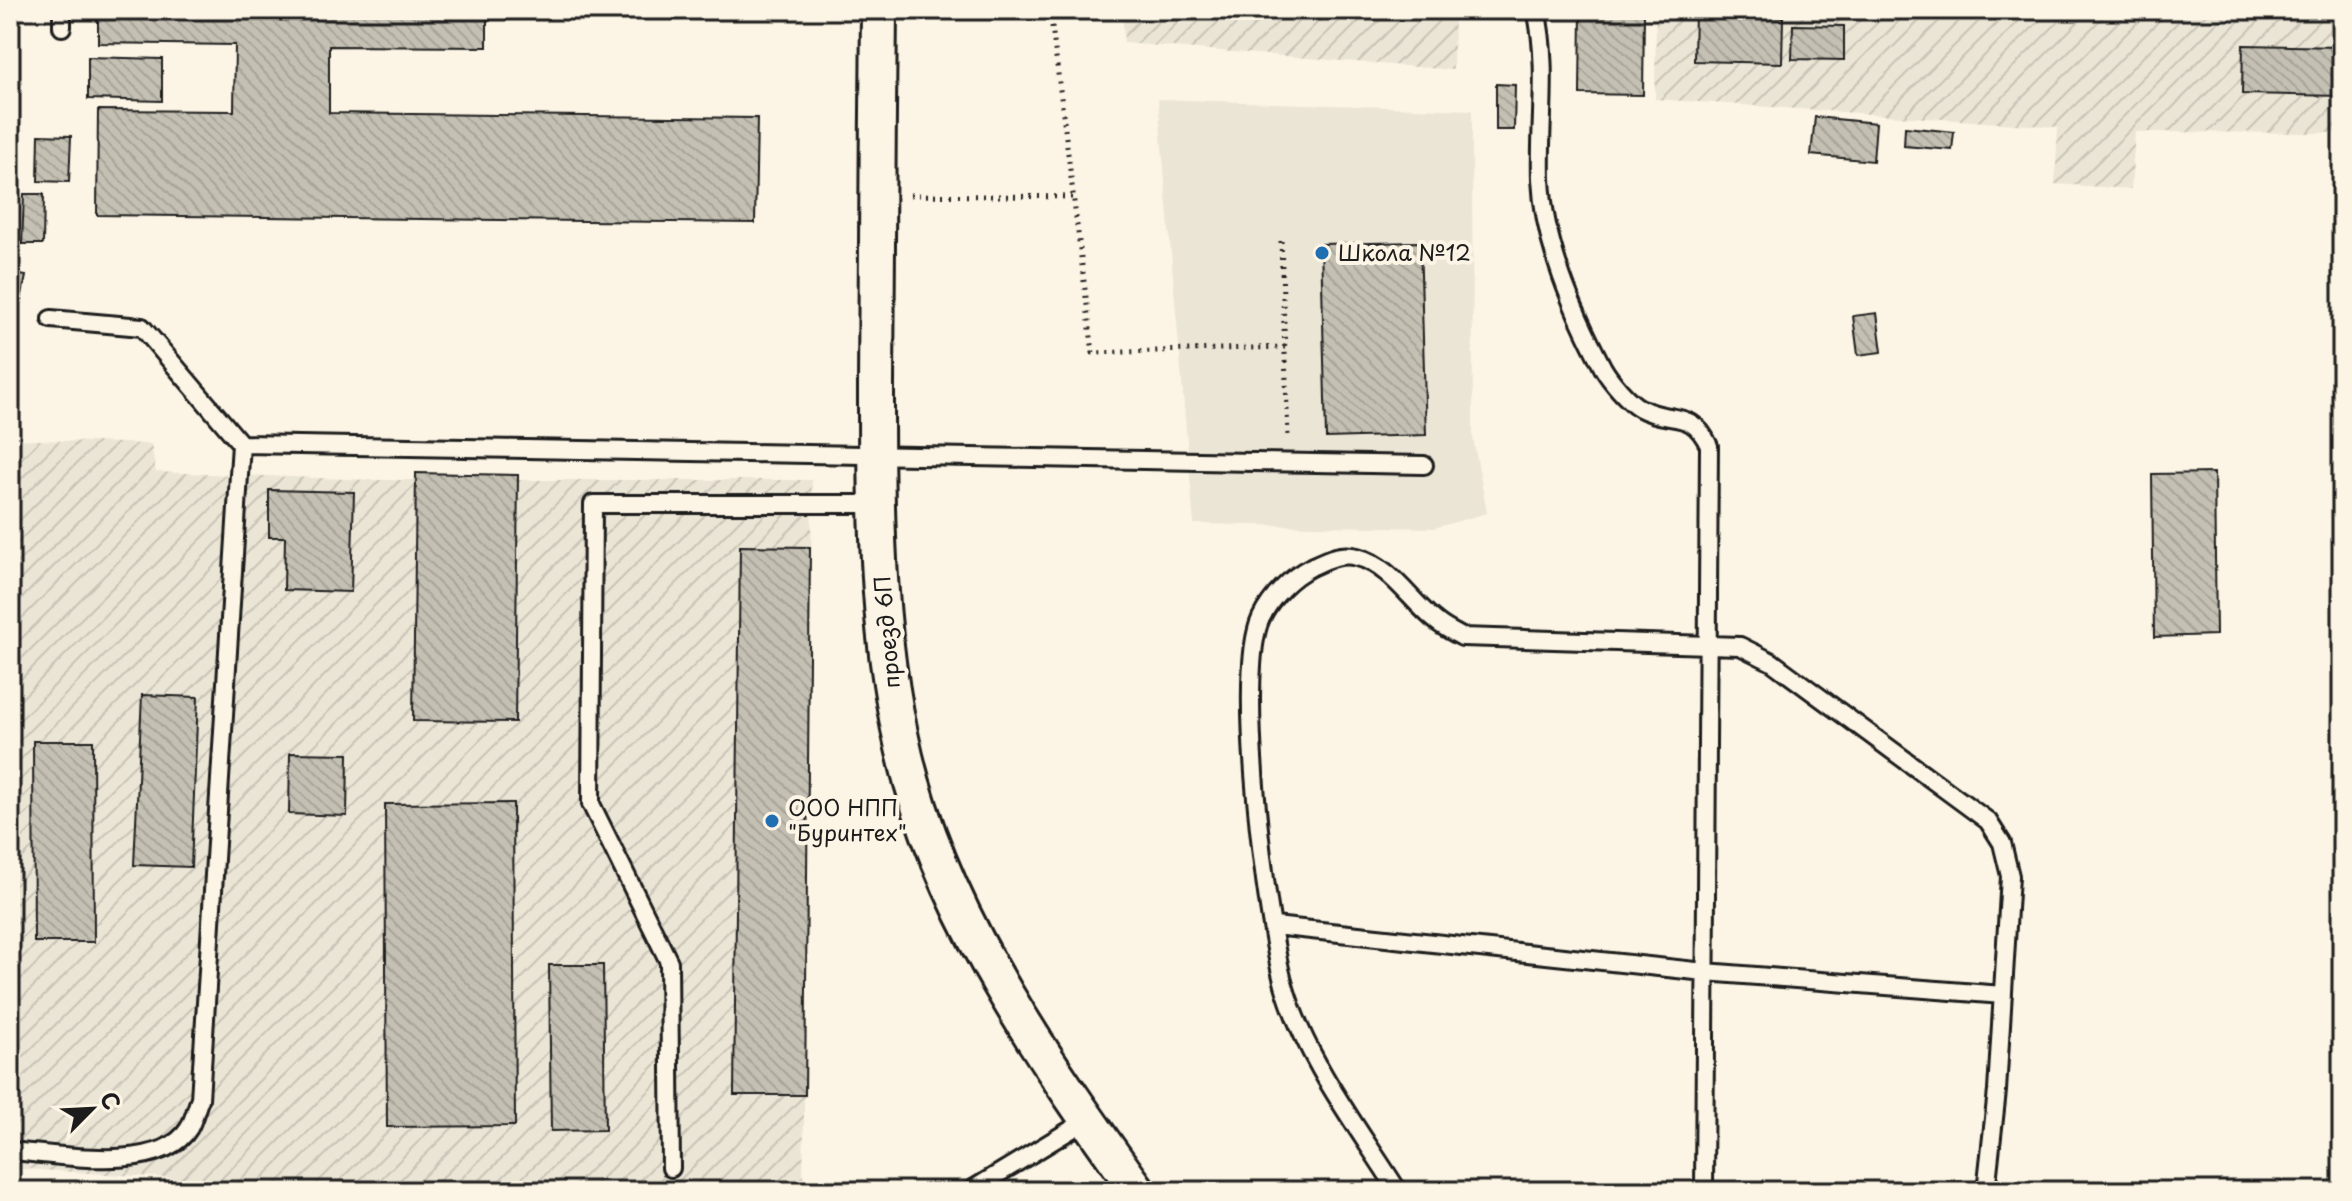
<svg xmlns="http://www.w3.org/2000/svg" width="2352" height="1201" font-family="'Playpen Sans',sans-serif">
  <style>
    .built { fill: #ebe5d6 }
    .industrial { fill: url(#industrial-furrows) }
    .building { fill: url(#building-back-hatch); stroke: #1c1c1c; stroke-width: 2 }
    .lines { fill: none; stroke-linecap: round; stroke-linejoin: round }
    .service-casing { stroke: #1c1c1c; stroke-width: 22 }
    .minor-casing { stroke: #1c1c1c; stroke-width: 40 }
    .path { stroke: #1c1c1c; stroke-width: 5; stroke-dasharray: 2 6; stroke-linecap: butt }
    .service { stroke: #fcf5e5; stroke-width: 16 }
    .minor { stroke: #fcf5e5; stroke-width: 34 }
    .poi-dot { fill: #1f6fb2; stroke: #fcf5e5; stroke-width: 3 }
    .labels { text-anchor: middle; stroke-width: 8; stroke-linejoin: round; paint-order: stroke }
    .poi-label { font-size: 22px; fill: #1c1c1c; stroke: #fcf5e5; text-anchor: start }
    .street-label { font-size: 22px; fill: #1c1c1c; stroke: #fcf5e5 }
  </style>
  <defs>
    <pattern id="industrial-furrows" width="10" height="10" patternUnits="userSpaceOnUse" patternTransform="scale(2)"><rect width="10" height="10" fill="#ebe5d6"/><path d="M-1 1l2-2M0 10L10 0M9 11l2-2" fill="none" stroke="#c9c4b7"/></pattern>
    <pattern id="building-back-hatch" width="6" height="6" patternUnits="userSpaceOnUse" patternTransform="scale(2)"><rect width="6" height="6" fill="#c4c0b3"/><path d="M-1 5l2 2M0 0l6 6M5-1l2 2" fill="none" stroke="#a8a499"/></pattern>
  </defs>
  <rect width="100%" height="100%" fill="#fcf5e5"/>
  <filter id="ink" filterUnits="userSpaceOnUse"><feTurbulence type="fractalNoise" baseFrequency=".0125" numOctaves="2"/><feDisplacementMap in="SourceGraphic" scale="16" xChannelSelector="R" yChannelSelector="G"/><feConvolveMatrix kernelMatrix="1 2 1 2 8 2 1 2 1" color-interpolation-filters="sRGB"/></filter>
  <g filter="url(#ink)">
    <path class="built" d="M1158,99L1472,110L1473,438L1487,513L1434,528L1194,524Z"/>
    <path class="industrial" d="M1122,10H1454L1453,70L1124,43Z
      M1656,10H2342V133L2135,132L2131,189L2055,184L2058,127L1655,99Z
      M10,439L151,444L156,472L372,480H812L803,1191H378L10,1168Z"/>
    <path class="building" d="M98,10H487V47L329,46V113L757,118L755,223L97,215L98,110L234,111L235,45L98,43Z
      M535,10H754V13Z
      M1581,10H1644L1643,95L1580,94Z
      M1695,10H1755V16L1783,17L1782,63L1694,61Z
      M1793,25L1844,26V60L1792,59Z
      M2243,45L2342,47V96L2242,94Z
      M88,57L162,59V101L88,99Z
      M1496,84L1515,85L1514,130H1496Z
      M1815,117L1876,123L1873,161L1811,155Z
      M1905,127L1954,132L1952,150L1904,146Z
      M39,135L71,136L69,182L38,181Z
      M24,194H44L43,244H22Z
      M1420,242L1426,435L1326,438L1321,244Z
      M10,273L26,276L18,314L10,312Z
      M1877,313L1882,352L1858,355L1853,316Z
      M416,473L518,475L515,722L413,721Z
      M2214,473L2216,635L2154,637L2152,474Z
      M269,490L354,492L351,592L284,590L285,537H269Z
      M740,546L810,547L805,1095H734Z
      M142,695L198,697L191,867L134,865Z
      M33,741H93L94,942H34Z
      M290,753L348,754L347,816L289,814Z
      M513,803L515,1126L387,1127L385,804Z
      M549,965H603L605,1130L551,1131Z"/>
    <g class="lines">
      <defs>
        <path id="service" d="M1536,10C1549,65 1539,123 1541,179C1544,245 1573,311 1603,368C1610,380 1628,402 1640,408C1671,425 1691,407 1709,446L1704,1191
          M62,27V10
          M241,444L1424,465
          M1274,926L1705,972L2003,995
          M10,1151C56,1154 161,1175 189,1128C194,1119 196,1108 200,1099L239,475L241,444L142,327L51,319
          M671,1168L669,962L591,804L593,504H878
          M970,1191L1087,1120
          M1398,1191C1357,1126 1305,1059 1284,985C1266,921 1235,673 1261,618C1271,597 1291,577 1311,567C1326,560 1341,552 1357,557C1390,565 1411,602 1436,621C1444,628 1453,632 1462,637L1740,646L1772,662L1988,821L2002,843L2010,876L1997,1091L1986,1191"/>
        <path id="minor" d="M879,10C878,135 876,260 876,385C876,518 876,654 912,783C954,932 1049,1067 1138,1191"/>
      </defs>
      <use href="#service" class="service-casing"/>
      <use href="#minor" class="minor-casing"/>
      <path class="path" d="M1050,10L1093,353L1285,347
        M910,195L1073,197
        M1281,241L1288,437"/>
      <use href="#service" class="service"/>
      <use href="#minor" class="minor"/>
    </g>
  </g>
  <g class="poi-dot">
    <circle cx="1322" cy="253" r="8"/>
    <circle cx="772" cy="821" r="8"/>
  </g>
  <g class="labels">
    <g class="poi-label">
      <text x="1338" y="261">Школа №12</text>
      <text x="788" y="816">ООО НПП<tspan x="788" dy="25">"Буринтех"</tspan></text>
    </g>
    <g class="street-label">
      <text transform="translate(887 632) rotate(-95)" y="8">проезд 6П</text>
    </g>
  </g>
  <rect width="2352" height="1201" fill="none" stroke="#fcf5e5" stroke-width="40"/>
  <rect x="20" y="20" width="2312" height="1161" fill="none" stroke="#1c1c1c" stroke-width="3" filter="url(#ink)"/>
  <g transform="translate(92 1109) rotate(66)" stroke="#fcf5e5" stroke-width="6" paint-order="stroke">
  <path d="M0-6L14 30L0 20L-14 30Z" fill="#1c1c1c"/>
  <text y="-12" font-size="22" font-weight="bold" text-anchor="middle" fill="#1c1c1c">С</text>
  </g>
</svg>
